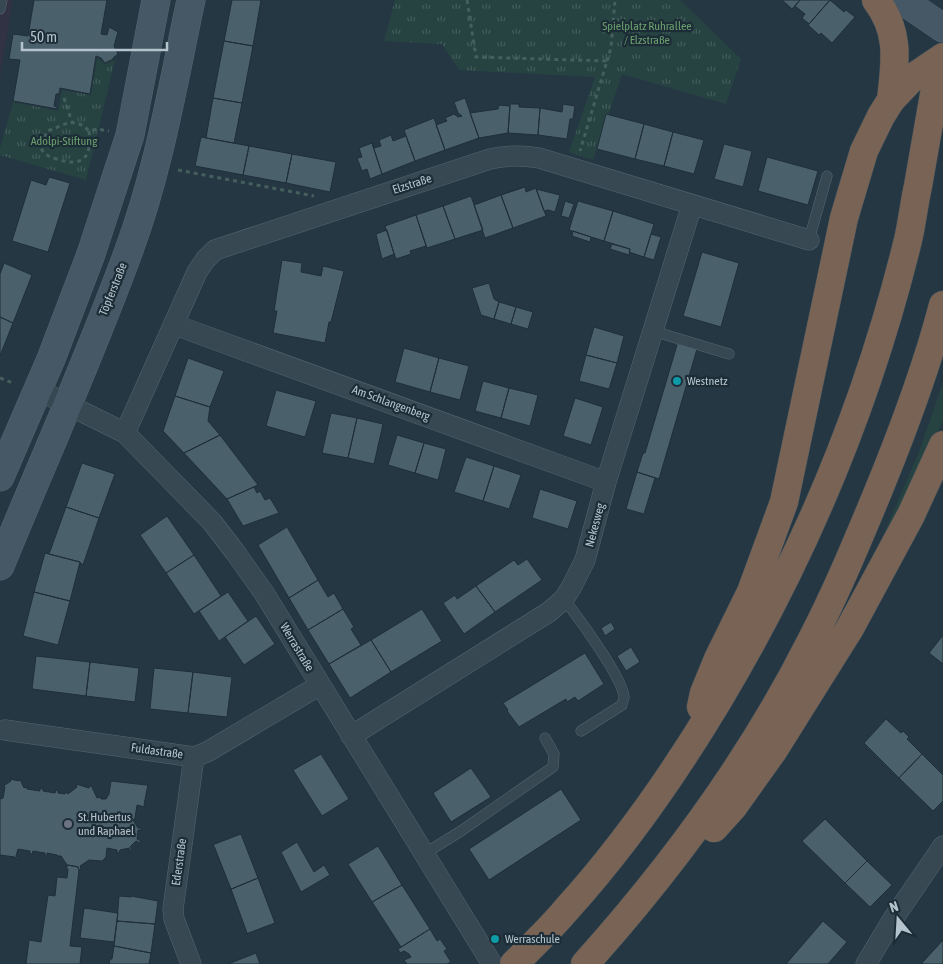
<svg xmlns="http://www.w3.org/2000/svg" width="943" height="964" font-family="'Asap Condensed',sans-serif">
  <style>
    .medical { fill: #313243 }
    .grass { fill: #264341 }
    .park { fill: url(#park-tufts) }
    .building { fill: #4a606b; stroke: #1f2f39 }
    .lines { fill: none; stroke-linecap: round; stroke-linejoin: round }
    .lane-casing { stroke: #56666f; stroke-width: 11 }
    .street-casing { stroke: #56666f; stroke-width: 21 }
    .secondary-casing { stroke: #56666f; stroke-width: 29 }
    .highway-casing { stroke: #43535c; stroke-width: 29 }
    .path { stroke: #445f5d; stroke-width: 3; stroke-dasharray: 4 4; stroke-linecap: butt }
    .lane { stroke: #384852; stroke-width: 10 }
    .street { stroke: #384852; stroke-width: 20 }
    .secondary { stroke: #465865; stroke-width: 28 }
    .highway { stroke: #796355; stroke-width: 28 }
    .culture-dot { fill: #0f9aa8; stroke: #1d2d37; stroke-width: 2 }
    .worship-dot { fill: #6b7280; stroke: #1d2d37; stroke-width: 2 }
    .labels { text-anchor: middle; stroke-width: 4.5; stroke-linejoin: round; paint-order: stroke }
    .park-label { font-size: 12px; fill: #6b9f6c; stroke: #1d2d37 }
    .street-label { font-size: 12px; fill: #b5c3cc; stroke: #1d2d37 }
    .poi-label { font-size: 12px; fill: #b5c3cc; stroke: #1d2d37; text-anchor: start }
  </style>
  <defs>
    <pattern id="park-tufts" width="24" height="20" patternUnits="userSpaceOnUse" patternTransform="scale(1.25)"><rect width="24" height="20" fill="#264341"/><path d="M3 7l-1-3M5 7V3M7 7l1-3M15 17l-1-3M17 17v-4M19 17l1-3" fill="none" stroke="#435c5b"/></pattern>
  </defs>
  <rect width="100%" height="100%" fill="#243743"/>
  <path class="medical" d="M0,0H13L0,78Z"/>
  <path class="grass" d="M943,382V421L888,540L882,538L919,452Z"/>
  <path class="park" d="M395,0H680L741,59L726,104L622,74L593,160L569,152L595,77L459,70L442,44L384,41Z
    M97,58L105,64L115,60L86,180L0,155V149L13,102L58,111L62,90L91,95Z"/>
  <path class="building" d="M34,0H107L101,34L107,35L109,27L118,32L114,46L118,54L113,58V60H111L105,63L101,58L96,56L90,94L60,88L59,94H56L54,106L57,107V109L13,101L20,60L9,59L13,34L28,36Z
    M232,0H261L253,46L224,41Z
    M782,0H800L792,9Z
    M800,0H830L809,24L802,18L805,14L795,6Z
    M830,0L844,12L846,10L855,17L832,43L821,33L819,35L808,25Z
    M224,41L253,46L242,103L213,98Z
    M213,98L242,103L234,143L206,138Z
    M465,98L479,138L445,150L436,125L447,121L445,118L454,114L458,117L462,116L458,113L454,102Z
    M510,104H519V107L540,108L538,135L508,133Z
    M563,104L575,106L573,119H570L567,139L538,135L540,108L562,112Z
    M499,105L510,106L508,133L479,138L470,113L498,109Z
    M606,114L644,124L635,159L597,149Z
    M434,118L445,150L415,161L404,130Z
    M644,124L673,132L664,166L635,159Z
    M673,132L704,140L694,174L664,166Z
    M391,135L393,141L406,136L415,161L382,174L372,143L374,148L381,146L379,140Z
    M201,137L249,146L243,175L195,166Z
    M372,143L382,174L370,179L367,169L362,171L357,158L362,157L359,148Z
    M724,144L752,151L743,187L714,179Z
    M249,146L292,154L286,183L243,175Z
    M292,154L336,162L330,192L286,183Z
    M767,157L818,171L808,205L758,191Z
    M49,177L70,183L48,252L12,241L31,180L46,185Z
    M525,187L526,192L536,188L546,216L513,228L501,195Z
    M536,189L560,195L555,212L548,210L544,211Z
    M501,195L513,228L485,238L474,205Z
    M471,196L483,230L455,239L443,206Z
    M565,201L574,204L569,218L561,216Z
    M578,201L613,211L604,241L569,230Z
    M443,206L455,239L427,248L416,215Z
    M613,211L654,224L644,257L629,252L630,249L604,241Z
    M416,215L426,246L410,251L411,254L396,259L385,226Z
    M387,230L394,254L382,259L376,234Z
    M573,231L591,237L590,242L572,236Z
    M651,234L661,237L654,260L644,257Z
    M612,244L630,249L629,255L610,249Z
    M702,252L739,263L721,327L683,316Z
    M282,260L302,263L301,272L321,276L323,266L344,271L331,322H329L325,343L273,333L277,311H274Z
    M4,263L32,275L13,323L0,317V274Z
    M489,283L494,299L499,302L494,319L481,315L472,288Z
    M499,302L516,307L511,324L494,319Z
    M516,307L533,312L528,329L511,324Z
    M0,317L13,323L0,356Z
    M594,327L624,336L617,363L586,355Z
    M675,343L697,349L659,479L637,472L643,453H645L677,345H675Z
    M404,348L439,358L430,392L395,382Z
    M586,355L617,363L609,389L579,381Z
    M188,358L224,371L210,407L175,396Z
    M439,358L469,366L460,400L430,392Z
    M483,381L509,388L501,418L475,411Z
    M509,388L538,395L530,426L501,418Z
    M276,390L316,401L305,437L266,426Z
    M175,396L210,407L208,421L220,435L184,453L163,431Z
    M575,398L603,407L591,445L563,436Z
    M331,413L357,418L348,458L322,453Z
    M357,418L383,424L374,464L348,458Z
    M220,435L258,485L227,499L184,453Z
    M397,435L424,443L415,473L388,465Z
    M424,443L446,449L438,480L415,473Z
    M466,457L494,466L483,501L454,492Z
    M82,463L115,474L99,518L66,507Z
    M494,466L521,475L509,509L483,501Z
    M637,472L655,478L644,514L626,509Z
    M254,487L257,493L260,491L265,500L270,498L279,513L243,526L227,499Z
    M540,489L577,501L568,529L532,518Z
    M66,507L99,518L83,565L80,562L49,554Z
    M167,516L194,555L166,573L140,535Z
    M287,527L318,580L289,598L258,545Z
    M45,553L80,562L70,601L34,592Z
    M194,555L221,596L194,614L166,573Z
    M527,559L542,580L495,612L476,586L514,560L518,565Z
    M318,580L328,597L334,593L343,609L308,630L289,598Z
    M476,586L495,612L464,634L443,603L455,595L457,599Z
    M34,592L70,601L58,645L23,636Z
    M228,592L248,621L219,641L199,611Z
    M343,609L354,627L351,629L361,645L329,664L308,630Z
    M422,609L442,641L391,672L371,640Z
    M256,616L275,644L244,665L225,637Z
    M611,622L615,629L605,636L601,628Z
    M943,635V664L929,653Z
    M371,640L391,672L350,698L329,664Z
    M631,647L640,662L626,671L617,656Z
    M585,653L604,684L578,701L575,697L567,702L566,699L519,727L507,711L508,710L503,703Z
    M36,656L90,662L86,696L32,689Z
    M90,662L139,668L135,702L86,696Z
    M154,668L193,672L188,713L150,709Z
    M193,672L232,677L227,717L188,713Z
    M886,719L901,733L903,731L909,737L907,739L922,754L899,778L864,743Z
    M321,754L349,799L322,816L293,770Z
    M922,754L943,775V801L933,811L899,778Z
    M471,768L491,797L451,822L433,793Z
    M10,779L19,781L20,779L24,788L27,787V789L40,791V788L43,789V791L55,793L56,790L58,791V793L65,794L66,792L68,794L77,787L76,784L89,788L91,785L97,798L100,797L101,799H106L109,794L111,781L146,785L148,784L144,805L145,807L137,805L135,818L133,820L138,828H141L142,830H138L137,839L141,841L140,843L136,841L130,847L132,850L130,851L129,848L120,850L119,853H117V850L107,848L106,857L102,861L89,860L80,866L81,869L79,870L78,867L68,865L65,867L67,865L61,856H58L57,855L47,853V856H45V853L33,851L32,854H30V851L18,849L16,856L18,859L17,860L15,857L0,855V799L3,798L5,787L3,785H5L11,781Z
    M561,789L581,820L489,880L469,849Z
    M825,819L867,861L845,883L802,841Z
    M241,834L258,878L229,890L231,889L214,846L212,845Z
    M297,842L314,872L324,865L330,875L301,892L281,852Z
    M378,846L402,885L372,902L348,864Z
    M867,861L892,885L870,907L845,883Z
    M68,865L78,867L79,870L70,946L82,947L80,964H26L29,940L41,942L48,895L55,896L57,877L67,878L68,869L66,868Z
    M258,878L275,923L246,934L247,933L231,889L229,890Z
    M402,885L430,929L401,947L372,902Z
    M119,896L131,897V896L158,901L155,924L117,921Z
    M84,908L118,913L114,942L80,938Z
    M117,921L155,924L151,953L114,946Z
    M823,921L847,942L828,964H786Z
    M430,929L437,941L440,939L447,949L444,951L451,962L447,964H407L404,960L411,957L409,954L404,951L400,953L398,949Z
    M943,940V964H923L922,963Z
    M114,946L151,953L149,964H109L110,959H112Z
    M256,953L260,964H228Z"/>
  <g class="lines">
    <defs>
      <path id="lane" d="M0,9L2,0
        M809,240L827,176
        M653,331L729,354
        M564,599C577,616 623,678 624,697C624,698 622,704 622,705L581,731
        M424,854L461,831L553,767L554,754L545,738"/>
      <path id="street" d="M175,325L606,482
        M38,390L125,433L212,522L235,552L264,593L492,964
        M125,433L197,272L205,260L215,250L490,159C507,155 521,155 539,158L809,240
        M5,730L194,757L207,752L320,685
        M351,736L549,612L564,599L572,586L585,560L606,482L692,205
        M191,964L174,919L173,909L194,757
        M866,964L893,919L943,846"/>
      <path id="secondary" d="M902,0L943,28
        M0,477L51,359L91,254L130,135L156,0
        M0,566C43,461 90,357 129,250C159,169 173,84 191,0"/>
      <path id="highway" d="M876,0C901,33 895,63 891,100
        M701,707L704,693L718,659L751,592L784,502L844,218L864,151L881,116L891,100L912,78L943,57
        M714,828L733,807L773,751L850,628L911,515L943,445
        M514,964C532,946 550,929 566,910C623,847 672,777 716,704C802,561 868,404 908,240C912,223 914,204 918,186C924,152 930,117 936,83
        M585,964C673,866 752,758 811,641C835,595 855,547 875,499C901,436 926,371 943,305"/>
    </defs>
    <use href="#lane" class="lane-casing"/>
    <use href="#street" class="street-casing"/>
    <use href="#secondary" class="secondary-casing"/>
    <use href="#highway" class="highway-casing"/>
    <path class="path" d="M467,0L476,57L607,61L580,151
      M607,61L611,48L615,0
      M64,98L72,122
      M89,131C92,157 83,168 57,159C50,157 44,155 41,148L47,131C64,126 73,115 89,131L97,129L109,131
      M178,170L314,196
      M0,378L15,384"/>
    <use href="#lane" class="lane"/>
    <use href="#street" class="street"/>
    <use href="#secondary" class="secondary"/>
    <use href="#highway" class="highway"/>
  </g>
  <g class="culture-dot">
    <circle cx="677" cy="381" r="5"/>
    <circle cx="495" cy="939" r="5"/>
  </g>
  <circle class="worship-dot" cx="68" cy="824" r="5"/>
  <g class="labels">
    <g class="park-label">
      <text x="647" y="30">Spielplatz Ruhrallee<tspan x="647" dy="14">/ Elzstraße</tspan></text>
      <text x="64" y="145">Adolpi-Stiftung</text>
    </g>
    <g class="street-label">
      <text transform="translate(412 184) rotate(-18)" y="4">Elzstraße</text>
      <text transform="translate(113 289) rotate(-68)" y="4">Töpferstraße</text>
      <text transform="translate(391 403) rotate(20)" y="4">Am Schlangenberg</text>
      <text transform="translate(595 525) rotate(-75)" y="4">Nekesweg</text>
      <text transform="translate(297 647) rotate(59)" y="4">Werrastraße</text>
      <text transform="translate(157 751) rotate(8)" y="4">Fuldastraße</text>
      <text transform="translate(179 862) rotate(-82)" y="4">Ederstraße</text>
    </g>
    <g class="poi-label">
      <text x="687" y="385">Westnetz</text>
      <text x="78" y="821">St. Hubertus<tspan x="78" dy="14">und Raphael</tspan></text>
      <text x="505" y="943">Werraschule</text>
    </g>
  </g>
  <g transform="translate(898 919) rotate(342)" stroke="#1d2d37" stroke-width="4" paint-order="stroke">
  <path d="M0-4L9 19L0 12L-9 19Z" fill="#b5c3cc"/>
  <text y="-8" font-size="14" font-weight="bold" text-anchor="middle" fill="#b5c3cc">N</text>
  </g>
  <path d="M22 42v8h145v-8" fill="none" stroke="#b5c3cc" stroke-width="2.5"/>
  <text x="30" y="42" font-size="15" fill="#b5c3cc" stroke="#1d2d37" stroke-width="4" paint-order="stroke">50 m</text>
</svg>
